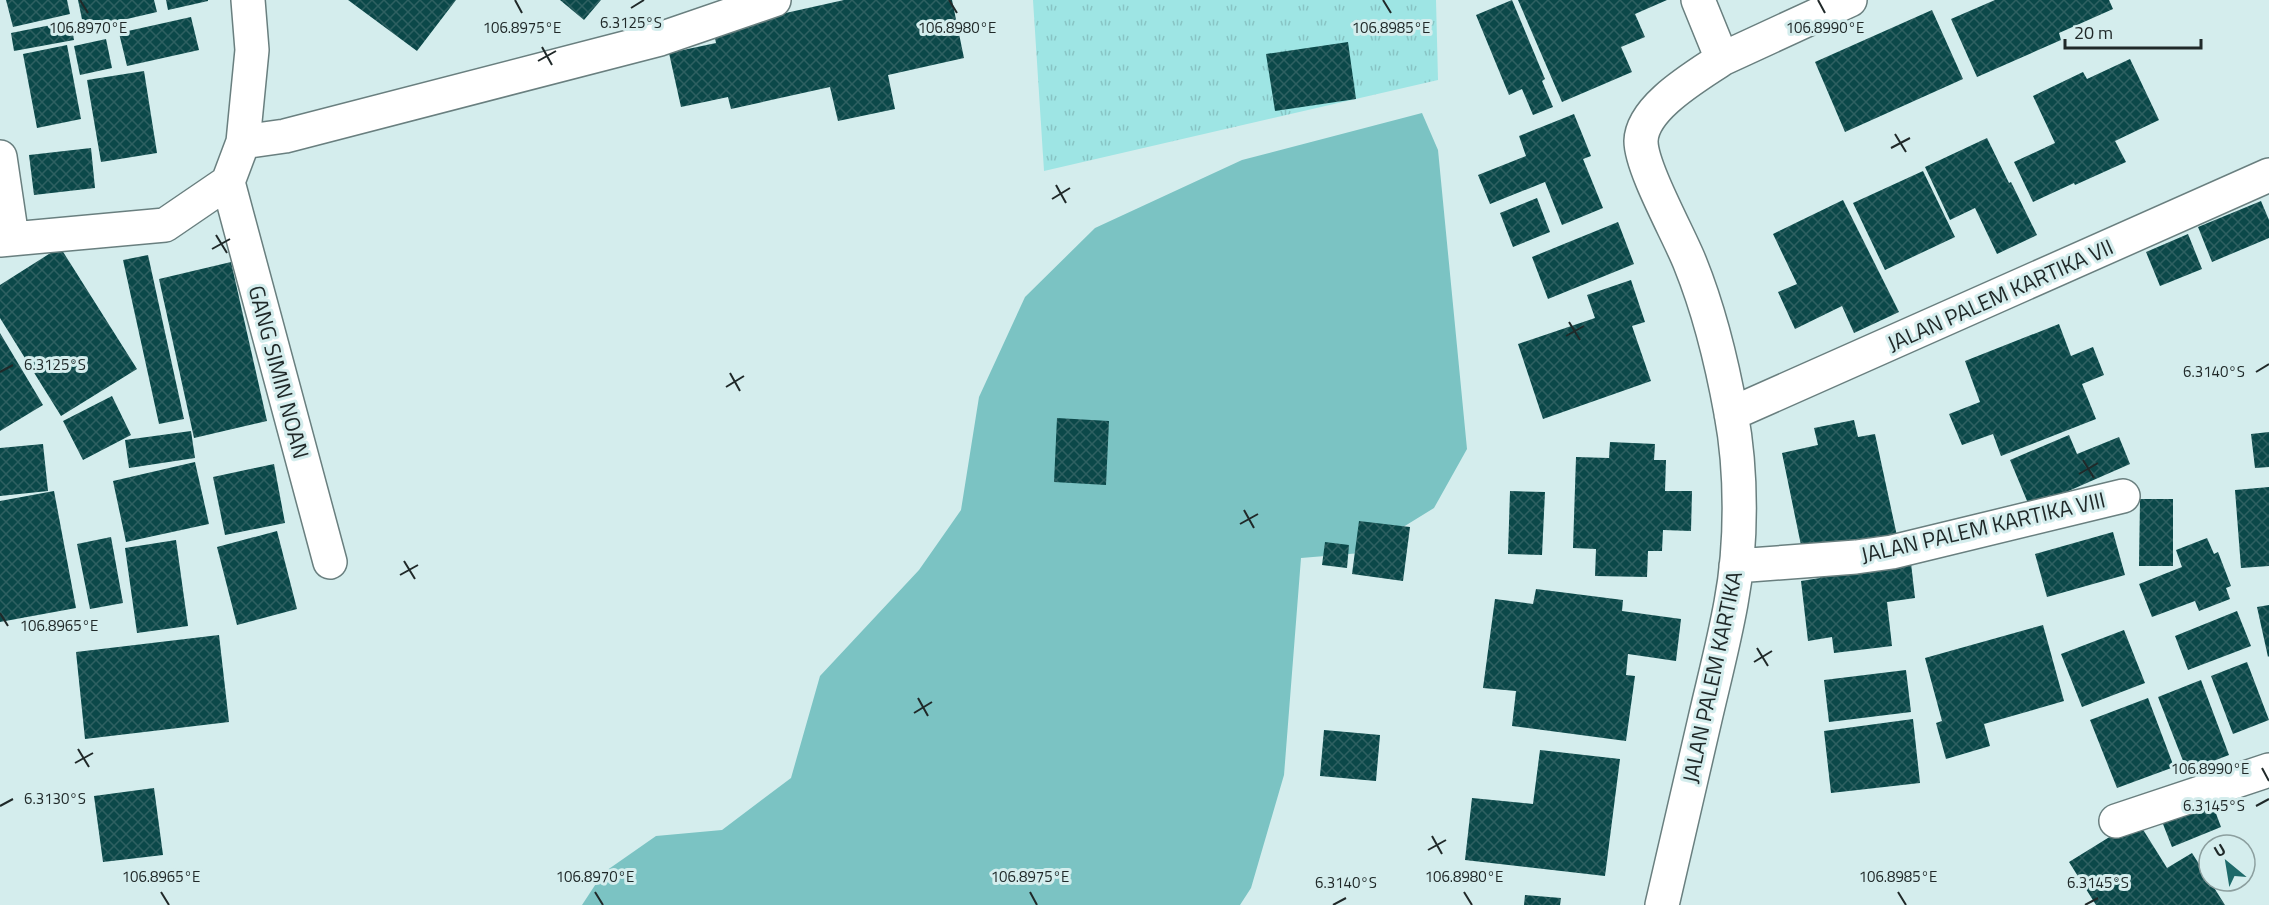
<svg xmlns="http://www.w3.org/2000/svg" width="2269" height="905" font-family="'Titillium Web',sans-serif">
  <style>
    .park { fill: url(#park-tufts) }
    .water { fill: #7bc3c3 }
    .building { fill: url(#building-cross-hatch) }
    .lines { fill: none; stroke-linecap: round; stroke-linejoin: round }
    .street-casing { stroke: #697f7f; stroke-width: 36 }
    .street { stroke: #fff; stroke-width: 33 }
    .ticks { fill: none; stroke: #202929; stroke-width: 2 }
    .labels { text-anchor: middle; stroke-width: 6; stroke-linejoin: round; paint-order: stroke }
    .street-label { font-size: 22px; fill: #202929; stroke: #d4eded }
    .ticks-label { font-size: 15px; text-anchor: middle; fill: #202929; stroke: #d4eded; stroke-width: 6; stroke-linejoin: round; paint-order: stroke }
  </style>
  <defs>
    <pattern id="park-tufts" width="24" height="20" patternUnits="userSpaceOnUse" patternTransform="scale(1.5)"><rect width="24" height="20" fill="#9ee5e4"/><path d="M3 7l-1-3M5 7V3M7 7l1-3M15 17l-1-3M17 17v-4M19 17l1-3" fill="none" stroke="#88c4c4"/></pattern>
    <pattern id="building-cross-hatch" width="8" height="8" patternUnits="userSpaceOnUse" patternTransform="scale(1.5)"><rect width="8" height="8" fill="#0b4849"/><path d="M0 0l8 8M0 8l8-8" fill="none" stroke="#2e6061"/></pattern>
  </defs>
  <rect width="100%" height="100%" fill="#d4eded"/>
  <path class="park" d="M1033,0H1436L1438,80L1044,171Z"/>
  <path class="water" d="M1422,113L1438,150L1467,449L1434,508L1361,553L1301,558L1284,775L1251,888L1240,905H582L603,873L656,836L722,830L791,778L820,676L919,570L961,510L979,397L1025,297L1095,228L1242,160Z"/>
  <path class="building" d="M6,0H67L70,14L13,27Z
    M78,0H154L157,12L84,29Z
    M166,0H208V1L168,10Z
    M348,0H456L417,51Z
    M560,0H601L584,20Z
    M844,0H952L964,58L888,75L895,109L838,121L830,87L731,109L728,97L681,107L669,53L716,43L713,29Z
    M1512,0L1545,79L1542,81L1553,107L1533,115L1522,89L1509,95L1476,15Z
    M1518,0H1667L1635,14L1645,37L1621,47L1632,72L1562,102Z
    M1995,0H2109L2113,9L2059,33L2061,40L1977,77L1951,19Z
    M1932,10L1963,79L1845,132L1815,62Z
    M191,17L199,50L127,66L119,33Z
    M71,21L74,40L14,51L11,33Z
    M106,39L112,68L80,75L74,46Z
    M1348,42L1356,99L1275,111L1266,54Z
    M67,45L81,119L37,128L23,54Z
    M2130,59L2159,120L2115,141L2126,162L2075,185L2074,183L2033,202L2014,162L2055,143L2033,96L2083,72L2087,79Z
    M144,71L157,153L101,162L87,80Z
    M1574,114L1591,156L1583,159L1603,208L1562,225L1545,182L1490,204L1478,175L1526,156L1519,136Z
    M1987,138L2009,183L2011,182L2037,235L1997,254L1975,208L1950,220L1925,167Z
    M91,148L95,188L34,195L29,155Z
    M1923,171L1955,237L1885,270L1853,203Z
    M1537,198L1550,232L1513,247L1500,213Z
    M1843,200L1899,312L1854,333L1842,306L1795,329L1778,292L1797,284L1773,234Z
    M2261,201L2269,220V238L2212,262L2198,227Z
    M1618,222L1634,264L1548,299L1532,257Z
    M2188,234L2202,269L2160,286L2146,252Z
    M60,247L137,369L61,416L0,318V285Z
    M148,255L184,419L159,424L123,260Z
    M231,262L267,421L194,438L159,279Z
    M1631,280L1645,322L1632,326L1651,381L1543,419L1518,344L1595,318L1587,295Z
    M2059,324L2071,356L2093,347L2104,375L2082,384L2096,419L2001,456L1993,434L1962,445L1949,414L1980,402L1965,361Z
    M0,333L43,405L0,431Z
    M112,396L131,435L83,460L63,421Z
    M1057,418L1109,421L1106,485L1054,482Z
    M1854,420L1858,437L1875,434L1897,536L1803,555L1782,453L1818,445L1814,428Z
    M191,431L195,458L129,468L125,440Z
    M2269,432V467L2255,468L2251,434Z
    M2069,435L2077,454L2119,437L2130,464L2030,508L2010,460Z
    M1610,442L1655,444L1654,460H1666L1665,491H1692L1691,531L1663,530L1662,551H1648L1647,577L1595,576L1596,549L1573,548L1576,457L1609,458Z
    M43,444L48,491L0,496V448Z
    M195,462L209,524L126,542L113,481Z
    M274,464L285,523L225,535L213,477Z
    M2269,487V566L2241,568L2235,490Z
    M54,491L76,608L0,622V501Z
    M1510,491L1545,492L1542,555L1508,554Z
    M2140,499H2173V566H2139Z
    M1359,521L1410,527L1403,581L1352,574Z
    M277,531L297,609L237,625L217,547Z
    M2113,532L2125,575L2047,597L2035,554Z
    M111,537L123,603L90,609L77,544Z
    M2207,538L2214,554L2218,552L2231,586L2226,588L2230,599L2199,611L2195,601L2152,617L2139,584L2182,567L2176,550Z
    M176,540L188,626L137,633L125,548Z
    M1325,542L1349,545L1347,568L1322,565Z
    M1911,563L1915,598L1887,602L1892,646L1834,653L1832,637L1808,641L1801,581L1820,578L1819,574Z
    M1536,589L1623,600L1622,611L1681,619L1676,661L1628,654L1626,675L1635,676L1626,741L1512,726L1516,691L1483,688L1495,599L1533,604Z
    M2269,605V656L2268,657L2257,607Z
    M2237,611L2251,646L2188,670L2175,636Z
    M2043,625L2064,701L1984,724L1990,746L1946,759L1936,723L1942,721L1925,658Z
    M2124,630L2145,683L2082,707L2061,654Z
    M219,635L229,722L85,739L76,652Z
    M2247,662L2269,720L2233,734L2211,676Z
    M1906,670L1911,712L1829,722L1824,680Z
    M2201,680L2229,755L2187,771L2158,697Z
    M2148,698L2174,767L2117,788L2090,720Z
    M1913,719L1920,783L1831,793L1824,731Z
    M1324,730L1380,735L1376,781L1320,776Z
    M1540,750L1620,759L1605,876L1465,860L1472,798L1533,804Z
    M154,788L163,855L103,862L94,796Z
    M2211,800L2221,827L2172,847L2161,819Z
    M2137,820L2167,868L2192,853L2225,905H2096L2069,862Z
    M1525,895L1561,898L1560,905H1524Z"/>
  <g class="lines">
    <defs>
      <path id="street" d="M1722,59L1850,0
        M243,142L285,136L660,39L774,0
        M0,157L12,238
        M228,182L330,562
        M0,240L165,225L228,182L243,142L252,50L248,0
        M1731,414L2269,175
        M1736,566L1856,557L1892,552L2123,496
        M2116,821L2269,770
        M1662,905C1676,843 1691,781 1705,719C1714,680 1724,642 1731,603C1742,545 1742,471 1731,413C1722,363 1709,310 1690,263C1679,235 1641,168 1641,141C1642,107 1697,76 1722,59L1698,0"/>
    </defs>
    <use href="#street" class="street-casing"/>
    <use href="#street" class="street"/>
  </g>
  <path class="ticks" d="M80,0L88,13M515,0L522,13M949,0L957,13M1383,0L1391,13M1818,0L1825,13M631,8L644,0M542,47L552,65M538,61L556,51M1895,134L1906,152M1891,148L1910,138M1056,185L1066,203M1052,199L1070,188M216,235L227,253M212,249L230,239M1569,322L1580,340M1566,336L1584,326M0,372L13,365M2256,372L2269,364M730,373L740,391M726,387L744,376M2083,460L2094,478M2079,474L2098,463M1244,510L1254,528M1240,524L1258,514M404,561L415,579M400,575L418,565M0,613L8,626M1757,648L1768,666M1754,662L1772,651M918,698L928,716M914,713L932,702M78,749L89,767M75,763L93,753M2262,768L2269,781M0,806L13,799M2256,806L2269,799M1432,836L1442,854M1428,850L1446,840M161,892L169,905M595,892L603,905M1030,892L1037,905M1464,892L1472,905M1898,892L1906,905M1333,905L1346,898M2085,905L2098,898"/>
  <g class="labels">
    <g class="street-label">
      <text transform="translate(2000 295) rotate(-24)" y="8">JALAN PALEM KARTIKA VII</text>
      <text transform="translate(279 372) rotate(75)" y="8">GANG SIMIN NOAN</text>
      <text transform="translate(1983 527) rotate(-13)" y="8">JALAN PALEM KARTIKA VIII</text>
      <text transform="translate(1712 677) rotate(-78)" y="8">JALAN PALEM KARTIKA</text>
    </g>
  </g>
  <g class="ticks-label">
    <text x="631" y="28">6.3125°S</text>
    <text x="88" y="33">106.8970°E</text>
    <text x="522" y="33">106.8975°E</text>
    <text x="957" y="33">106.8980°E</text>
    <text x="1391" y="33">106.8985°E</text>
    <text x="1825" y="33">106.8990°E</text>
    <text x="55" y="370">6.3125°S</text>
    <text x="2214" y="377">6.3140°S</text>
    <text x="59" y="631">106.8965°E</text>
    <text x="2210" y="774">106.8990°E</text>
    <text x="55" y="804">6.3130°S</text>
    <text x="2214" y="811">6.3145°S</text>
    <text x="161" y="882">106.8965°E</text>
    <text x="595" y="882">106.8970°E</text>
    <text x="1030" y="882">106.8975°E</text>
    <text x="1464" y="882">106.8980°E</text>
    <text x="1898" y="882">106.8985°E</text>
    <text x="1346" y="888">6.3140°S</text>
    <text x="2098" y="888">6.3145°S</text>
  </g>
  <g transform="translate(2227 863) rotate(330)"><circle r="28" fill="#d4eded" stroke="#8c9f9f" stroke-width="1.5"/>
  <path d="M0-4.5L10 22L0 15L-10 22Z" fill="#1d6a6a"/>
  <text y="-9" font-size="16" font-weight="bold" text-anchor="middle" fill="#202929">U</text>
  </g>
  <path d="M2065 39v9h136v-9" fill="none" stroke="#202929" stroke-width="3"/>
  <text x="2074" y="39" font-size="18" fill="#202929" stroke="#d4eded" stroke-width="4.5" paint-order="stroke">20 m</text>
</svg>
